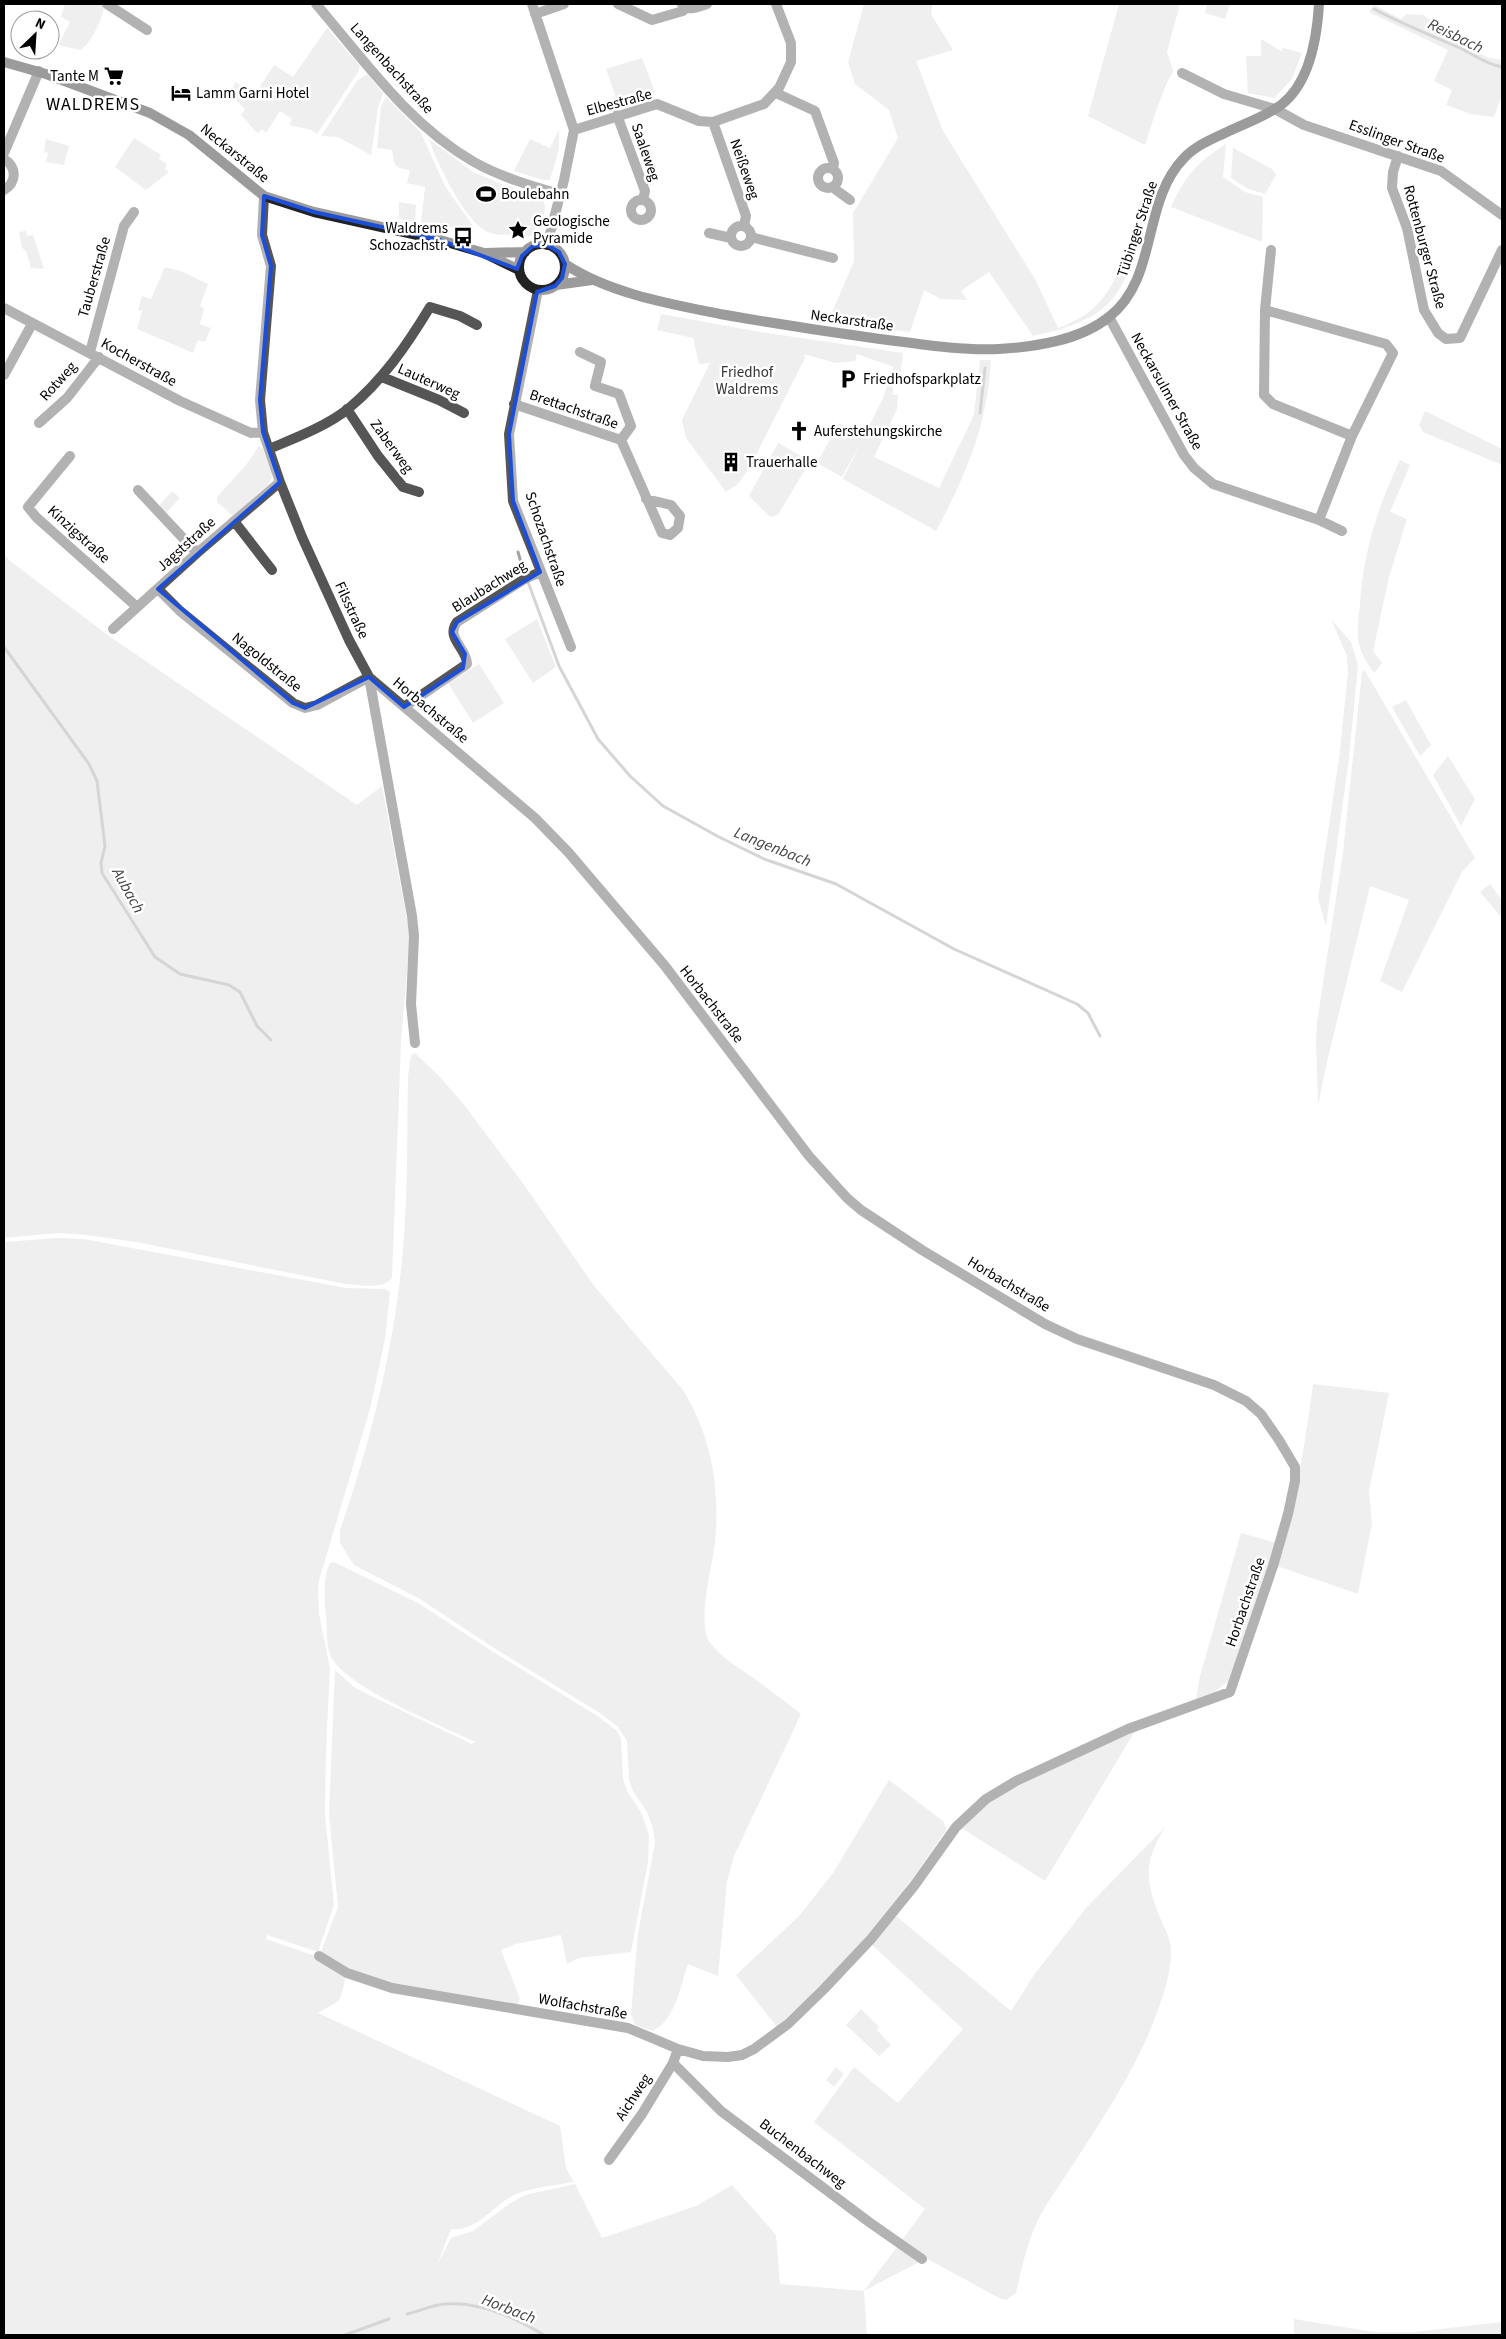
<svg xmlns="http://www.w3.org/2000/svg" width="1506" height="2339" font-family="'Source Sans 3',sans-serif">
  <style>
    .green { fill: #dcdcdc }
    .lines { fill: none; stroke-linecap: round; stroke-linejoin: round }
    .stream { stroke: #a3a3a3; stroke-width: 3 }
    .street { stroke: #555; stroke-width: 10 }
    .secondary { stroke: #222; stroke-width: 10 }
    .marked { fill: none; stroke: #1d4ed8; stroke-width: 4; stroke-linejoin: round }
    .labels { text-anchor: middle; stroke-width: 5; stroke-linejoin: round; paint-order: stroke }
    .street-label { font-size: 15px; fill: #000; stroke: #fff }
    .poi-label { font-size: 15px; fill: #000; stroke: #fff; text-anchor: start }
    .park-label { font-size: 15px; fill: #333; stroke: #fff }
    .water-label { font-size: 16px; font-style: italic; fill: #444; stroke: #fff }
    .quarter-label { font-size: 18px; letter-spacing: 1px; fill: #000; stroke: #fff }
  </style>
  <rect width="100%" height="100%" fill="#fff"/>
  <path class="green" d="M65,4H101L104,6C104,16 90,46 80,50L58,45L70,22L61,17Z
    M864,4H933L931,14L953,50L916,61L943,131L1035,279L1058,328C1066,325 1077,320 1085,315C1121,290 1129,239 1140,201L1147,203C1126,286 1125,317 1033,336L989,272L961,291L967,300L941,299L924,290L910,332L828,322L854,261L853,213L898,138L889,110L855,84L848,62Z
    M1119,4H1180L1167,52L1173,70L1171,76L1168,80L1157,108L1145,145L1088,116Z
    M1207,4H1230L1225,19L1205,13Z
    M1374,5L1401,19L1407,14L1424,15L1434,23L1441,33L1489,58L1502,60V95L1494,117L1470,114L1446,105L1452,90L1434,81L1448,50L1369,12Z
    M327,28L360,66L358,72L317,134L311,130L289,125L292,119L280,111L266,133L261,129L258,134L241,115L245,109L230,94L235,82L256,93L274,65L293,77Z
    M1261,39L1281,51L1283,48L1302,53L1292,79L1274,98L1248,93L1246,56H1261Z
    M642,58L655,92L651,99L620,109L606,69Z
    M367,74L383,93L378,108L371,155L338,137L321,136L357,81Z
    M386,97L421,133L445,186L473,226L471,230L421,223L425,187L407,183L410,170C393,167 395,167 392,150L377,148L381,106Z
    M559,129V149L550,180H543L514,171L530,139L550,148Z
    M134,138L161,155L159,159L167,164L165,169L169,172L146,190L115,167Z
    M46,139L69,146L64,165L46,162L48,153L44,152Z
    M429,139L473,172L504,185L541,196C551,209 540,228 529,237C516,231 501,238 488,232C465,222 437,163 429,139Z
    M1226,144L1223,177L1245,192L1263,197L1262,242L1171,207C1185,175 1197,163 1226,144Z
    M1233,148L1272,169L1276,175L1265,194L1248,189L1231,178Z
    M399,202L416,205L415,222L399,219Z
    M26,231L27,236L33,235L44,269L31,268L26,251L22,248L19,232Z
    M165,267L183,272L208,284L200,306L204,308L200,324L211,328L205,342L198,340L193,353L137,329L142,311L138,310L142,296L151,299Z
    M661,314L761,332L903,353L899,385H893V395H898L897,409L874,457L939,488L974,415L980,360H991C987,426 967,473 936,531L843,479L883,398L894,367L857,354L855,361L836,363L804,354L805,358L750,467L738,484L726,492L686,438L682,420L710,363L699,364L693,338L657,330Z
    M1425,411L1502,449V465L1423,432L1419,425Z
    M839,423L864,437L842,477L817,463Z
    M778,443L810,461L778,515L770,517L749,496Z
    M259,446L263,449C268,461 276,472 269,484L233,516L217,502V497L246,465Z
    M1400,460L1410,465L1390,512L1407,519L1389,577L1373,651L1382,663L1374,673C1367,663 1359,651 1358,638C1357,627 1359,615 1360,604C1363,552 1378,507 1400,460Z
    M172,491L180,498L166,513L159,506Z
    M4,553L9,560L109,636L357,805L382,786L410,936L401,1042L392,1278C383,1290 359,1285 345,1284L136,1242L87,1235L59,1233L4,1238Z
    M537,619L556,667L533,683L505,639Z
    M1331,619L1351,642L1358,665L1349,758L1326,926L1318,898L1339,759L1348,672L1347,656Z
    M479,664L504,703L473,723L448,683Z
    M1365,671L1475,858L1462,872L1402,992L1380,981L1409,900L1370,886L1327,1062L1318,1105L1316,1040L1317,1023L1343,852L1362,672Z
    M1406,700L1431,745L1420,756L1392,707Z
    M1448,756L1475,799L1461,826L1433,775Z
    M1490,884L1502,900V918L1480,892Z
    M415,1053L440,1077L465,1106L522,1182L595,1287L683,1390C712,1437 720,1489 715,1543C712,1568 697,1619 709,1641C720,1658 740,1668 755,1679C771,1691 786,1702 801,1714L734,1856L727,1881L718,1976L688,1964C680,1987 676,2020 652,2031L635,2025L631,2014L638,1933L655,1843L653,1828L647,1812L633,1791L629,1780L627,1741L618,1727L600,1713L497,1650L420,1599L354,1565L340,1543V1530C372,1439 398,1332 404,1235C408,1183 407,1129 408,1076L411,1055Z
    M57,1238L84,1239L346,1288L385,1289L390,1292L385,1339L370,1409L318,1584L319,1614L330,1668L326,1750L325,1814L334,1905L318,1952L267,1935L266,1939L318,1957L346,1975C339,2006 343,1998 318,2013L560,2126L566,2168L574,2182C556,2185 536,2187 519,2193C494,2202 480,2232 451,2229L437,2265L451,2238L473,2231L509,2204L525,2195L575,2184L602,2238L696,2206L732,2185L776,2235L780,2284L864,2291L897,2247L921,2261L864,2291L867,2335H4V1242Z
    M1313,1384L1389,1393L1369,1491L1372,1524L1358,1594L1277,1566C1295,1506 1305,1446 1313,1384Z
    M1241,1533L1276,1543L1229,1681L1214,1692L1196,1699L1200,1676Z
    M334,1562L418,1603L495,1653L596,1715L616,1730L621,1738L623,1778L627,1791L641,1812L649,1835L648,1862L631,1952L578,1958L567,1964L561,1935L516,1944L501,1950L520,1999L517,2005L393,1985L347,1971L320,1954L338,1907L329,1814L335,1670L354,1687L369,1695L472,1744L475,1742C443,1726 341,1686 330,1654C326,1643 327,1627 326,1616C324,1599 323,1578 330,1563Z
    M1135,1731L1045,1881L960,1827C1005,1782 1077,1758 1135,1731Z
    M889,1780L943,1821L947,1829L898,1899L835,1973L777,2027L736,1975L799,1916L833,1873Z
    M1165,1827C1143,1864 1145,1881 1161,1920C1165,1929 1170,1938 1171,1948C1172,1966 1166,1987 1160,2004C1141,2062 1105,2115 1072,2166C1062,2182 1050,2198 1041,2214C1028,2239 1022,2266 1016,2293L1006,2300L999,2298L924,2257L901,2241L925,2209L814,2122L854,2067L898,2103L963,2029L872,1945L896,1916L1011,2011L1034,1975L1086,1908Z
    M861,2009L879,2027L877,2030L891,2045L879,2056L846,2025Z
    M836,2067L844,2074L834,2087L826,2080Z
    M1294,2319L1374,2332H1414L1502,2322V2335H1294Z"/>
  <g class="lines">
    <path class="stream" d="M1374,9C1402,24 1431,35 1460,48C1475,55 1485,64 1502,67
      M980,413L985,368
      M518,552L522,566
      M528,582L559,666L598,739L630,776L663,806L719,837L764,859L836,884L954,949L1077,1004L1088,1013L1100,1036
      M4,647L89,764L97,781L105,846L101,863L102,873L155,957L180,974L229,985L240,992L257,1026L271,1040
      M407,2314C419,2311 433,2305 445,2304C478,2301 516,2318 544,2335
      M345,2335L389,2319"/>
    <path class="street" d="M107,4L147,30
      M316,4C365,61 408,124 474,162C501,177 531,186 560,194
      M532,4L574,130L564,180L547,245
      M618,4L652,20L683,11L685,8
      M682,4C689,12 698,7 707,4
      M535,14L564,4
      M1182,73L1224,94L1275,109L1304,125L1441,171L1502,215
      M776,93L815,111L834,163L833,169
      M617,115L645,191L643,200
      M713,122L746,216L744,226
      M574,130L657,104L699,121L713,122L764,104L779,88L791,62V43L776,4
      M4,153L39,71
      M1398,156L1393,172L1392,188L1407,228L1424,310L1438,333L1446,339L1460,338L1502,250
      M4,159C17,167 17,182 4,190
      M818 178a10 10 0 1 1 20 0a10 10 0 1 1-20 0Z
      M832,187L850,200
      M264,196L262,235L271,266L260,400L263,432L280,482L302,537L349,640L369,677L412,916L414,936L411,1004L415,1043
      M631 210a10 10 0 1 1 20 0a10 10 0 1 1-20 0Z
      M731 236a10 10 0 1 1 20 0a10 10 0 1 1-20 0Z
      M709,233L731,238
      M751,237L833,258
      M538,290L509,434L513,501L571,647
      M4,308L180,401L251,433L263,432
      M1265,310L1271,250
      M1109,317L1184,455L1194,468L1213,484L1319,520L1342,531
      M90,352L124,226L134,212
      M580,352L601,362L595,386L619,394L631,426L621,440
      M4,375L32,324
      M382,377L439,400L464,413
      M514,404L621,440L662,533L670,535L678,528L680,516L671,505L646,499
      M347,409L378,456L403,487L419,492
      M39,423L67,398L99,357
      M269,449C295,438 325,427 348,409C383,380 407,345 430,307L460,316L477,325
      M70,456L28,507L36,517L137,607
      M138,490L197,553
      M1319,520L1352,436L1393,353L1386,344L1265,310L1264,395L1273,404L1352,436
      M234,521L272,570
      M158,589L180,611L293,703L305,708L317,705L369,677
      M113,629L197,553L280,482
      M404,707L467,664C467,648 445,638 457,622L523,580L540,572
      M319,1956L347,1973L392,1988L628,2028L678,2049L703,2056L728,2057L742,2055L754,2049L788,2024L824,1989L871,1939L914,1886L956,1827L986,1799L1016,1781L1128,1729L1230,1692L1273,1566L1288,1514L1295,1481V1467L1279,1440L1261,1414L1246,1401L1214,1385L1077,1339L1045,1324L922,1250L861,1210L847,1198L809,1156L665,966L569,853L535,818L369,677
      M673,2063L721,2111L869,2222L922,2259
      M609,2160L642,2114L673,2063L678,2049"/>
    <path class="secondary" d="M4,62L46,74L150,113L189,135L264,196L314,212L440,240L484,253L519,270
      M519 267a23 23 0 1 1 46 0a23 23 0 1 1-46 0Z
      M485,253L525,252
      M565,264C608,293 670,304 720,314C771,323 822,331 873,338C914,343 957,351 999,349C1035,347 1079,341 1109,317C1159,278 1141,202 1184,158C1196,145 1213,139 1229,131C1246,123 1266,116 1281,105C1310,83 1317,38 1319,4
      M556,285L592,280"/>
  </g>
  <path d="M0 0H1506V2339H0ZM264,196L314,212L440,240L517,269L522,256L533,246L547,245L559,252L565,264L562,278L555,286L537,292L509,434L513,501L540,572L457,622L452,632L465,654L463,668L404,707L369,677L305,708L293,703L158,589L280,482L263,432L260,400L271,266L262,235Z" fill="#fff" fill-opacity=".55" fill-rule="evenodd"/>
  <path class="marked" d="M264,196L314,212L440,240L517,269L522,256L533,246L547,245L559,252L565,264L562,278L555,286L537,292L509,434L513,501L540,572L457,622L452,632L465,654L463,668L404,707L369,677L305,708L293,703L158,589L280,482L263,432L260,400L271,266L262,235Z"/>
  <defs>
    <symbol id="supermarket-bare" viewBox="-9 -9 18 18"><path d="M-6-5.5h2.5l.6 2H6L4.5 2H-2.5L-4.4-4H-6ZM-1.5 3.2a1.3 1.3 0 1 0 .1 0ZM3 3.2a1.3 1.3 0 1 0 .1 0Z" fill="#000" stroke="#fff" stroke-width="2.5" paint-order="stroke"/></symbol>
    <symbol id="hotel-bare" viewBox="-9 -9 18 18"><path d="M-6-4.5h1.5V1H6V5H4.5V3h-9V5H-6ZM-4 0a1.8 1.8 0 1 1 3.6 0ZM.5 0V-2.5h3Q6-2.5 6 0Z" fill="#000" stroke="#fff" stroke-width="2.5" paint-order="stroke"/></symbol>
    <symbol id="stadium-bare" viewBox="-9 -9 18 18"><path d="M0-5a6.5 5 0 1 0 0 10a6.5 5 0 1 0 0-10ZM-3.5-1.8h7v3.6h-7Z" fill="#000" stroke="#fff" stroke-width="2.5" paint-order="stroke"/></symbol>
    <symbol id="sight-bare" viewBox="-9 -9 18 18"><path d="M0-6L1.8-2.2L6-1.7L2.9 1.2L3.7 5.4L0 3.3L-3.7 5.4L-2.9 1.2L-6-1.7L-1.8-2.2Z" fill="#000" stroke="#fff" stroke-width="2.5" paint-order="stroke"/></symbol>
    <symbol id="bus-bare" viewBox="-9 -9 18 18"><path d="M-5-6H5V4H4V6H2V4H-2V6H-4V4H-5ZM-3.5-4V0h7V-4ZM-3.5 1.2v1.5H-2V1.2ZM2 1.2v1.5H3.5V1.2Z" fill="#000" stroke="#fff" stroke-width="2.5" paint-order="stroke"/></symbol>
    <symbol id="parking-bare" viewBox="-9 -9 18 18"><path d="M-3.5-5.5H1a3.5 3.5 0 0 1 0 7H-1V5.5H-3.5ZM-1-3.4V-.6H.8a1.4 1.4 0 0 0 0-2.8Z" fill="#000" stroke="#fff" stroke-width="2.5" paint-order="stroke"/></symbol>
    <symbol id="church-bare" viewBox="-9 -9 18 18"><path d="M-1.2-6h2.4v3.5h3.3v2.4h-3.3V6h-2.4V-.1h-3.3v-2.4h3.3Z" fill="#000" stroke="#fff" stroke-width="2.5" paint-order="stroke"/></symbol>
    <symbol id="building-bare" viewBox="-9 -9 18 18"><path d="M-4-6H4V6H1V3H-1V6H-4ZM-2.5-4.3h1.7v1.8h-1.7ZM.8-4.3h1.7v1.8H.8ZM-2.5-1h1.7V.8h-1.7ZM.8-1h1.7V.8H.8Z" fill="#000" stroke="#fff" stroke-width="2.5" paint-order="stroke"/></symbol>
  </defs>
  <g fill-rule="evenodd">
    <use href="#supermarket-bare" x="100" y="62" width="28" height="28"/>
    <use href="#hotel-bare" x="167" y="79" width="28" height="28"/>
    <use href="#stadium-bare" x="472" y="180" width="28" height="28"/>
    <use href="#sight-bare" x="504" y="216" width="28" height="28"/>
    <use href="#bus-bare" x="449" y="223" width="28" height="28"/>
    <use href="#parking-bare" x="834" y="365" width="28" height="28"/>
    <use href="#church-bare" x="785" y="417" width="28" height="28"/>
    <use href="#building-bare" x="717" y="448" width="28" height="28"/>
  </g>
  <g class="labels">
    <g class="street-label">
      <text transform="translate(392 68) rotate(48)" y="5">Langenbachstraße</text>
      <text transform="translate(619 102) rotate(-15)" y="5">Elbestraße</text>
      <text transform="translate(1397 141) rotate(20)" y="5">Esslinger Straße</text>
      <text transform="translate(646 152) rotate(71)" y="5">Saaleweg</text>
      <text transform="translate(235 153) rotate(39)" y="5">Neckarstraße</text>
      <text transform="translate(745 169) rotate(71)" y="5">Neißeweg</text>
      <text transform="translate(1137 229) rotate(-72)" y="5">Tübinger Straße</text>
      <text transform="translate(1425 247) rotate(75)" y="5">Rottenburger Straße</text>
      <text transform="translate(94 277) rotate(-74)" y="5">Tauberstraße</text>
      <text transform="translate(852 320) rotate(8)" y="5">Neckarstraße</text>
      <text transform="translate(139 362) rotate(29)" y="5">Kocherstraße</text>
      <text transform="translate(58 381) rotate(-48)" y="5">Rotweg</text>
      <text transform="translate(429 381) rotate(24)" y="5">Lauterweg</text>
      <text transform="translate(1167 391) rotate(61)" y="5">Neckarsulmer Straße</text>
      <text transform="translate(574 409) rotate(19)" y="5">Brettachstraße</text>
      <text transform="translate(392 446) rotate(54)" y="5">Zaberweg</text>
      <text transform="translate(79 534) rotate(42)" y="5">Kinzigstraße</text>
      <text transform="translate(546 539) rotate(71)" y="5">Schozachstraße</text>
      <text transform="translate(186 544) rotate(-42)" y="5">Jagststraße</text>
      <text transform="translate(489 586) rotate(-32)" y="5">Blaubachweg</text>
      <text transform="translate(352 610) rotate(65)" y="5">Filsstraße</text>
      <text transform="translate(267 662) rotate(39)" y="5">Nagoldstraße</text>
      <text transform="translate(431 710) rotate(40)" y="5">Horbachstraße</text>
      <text transform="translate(712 1004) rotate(52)" y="5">Horbachstraße</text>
      <text transform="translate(1009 1284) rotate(31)" y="5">Horbachstraße</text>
      <text transform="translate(1245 1602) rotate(-71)" y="5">Horbachstraße</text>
      <text transform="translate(583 2006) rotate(10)" y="5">Wolfachstraße</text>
      <text transform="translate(633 2097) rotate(-57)" y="5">Aichweg</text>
      <text transform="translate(803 2153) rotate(37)" y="5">Buchenbachweg</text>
    </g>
    <g class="poi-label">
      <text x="99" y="81" text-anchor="end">Tante M</text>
      <text x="196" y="98">Lamm Garni Hotel</text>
      <text x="501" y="199">Boulebahn</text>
      <text x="533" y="226">Geologische<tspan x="533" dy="17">Pyramide</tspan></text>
      <text x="448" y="233" text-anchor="end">Waldrems<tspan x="448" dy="17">Schozachstr.</tspan></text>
      <text x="863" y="384">Friedhofsparkplatz</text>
      <text x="814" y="436">Auferstehungskirche</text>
      <text x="746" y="467">Trauerhalle</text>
    </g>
    <g class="park-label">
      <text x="747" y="377">Friedhof<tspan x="747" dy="17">Waldrems</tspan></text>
    </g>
    <g class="water-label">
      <text transform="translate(1456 35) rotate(26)" y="6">Reisbach</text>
      <text transform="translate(773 846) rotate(22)" y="6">Langenbach</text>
      <text transform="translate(129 890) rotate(61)" y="6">Aubach</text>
      <text transform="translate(509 2308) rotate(21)" y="6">Horbach</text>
    </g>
    <g class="quarter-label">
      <text x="93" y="110">WALDREMS</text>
    </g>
  </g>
  <rect width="1506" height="2339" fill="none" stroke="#000000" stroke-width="10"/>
  <g transform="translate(35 35) rotate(25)"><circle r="24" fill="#ffffff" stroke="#999999"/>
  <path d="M0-4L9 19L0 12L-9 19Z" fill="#000000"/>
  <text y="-8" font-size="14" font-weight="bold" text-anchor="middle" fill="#000000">N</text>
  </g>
</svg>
